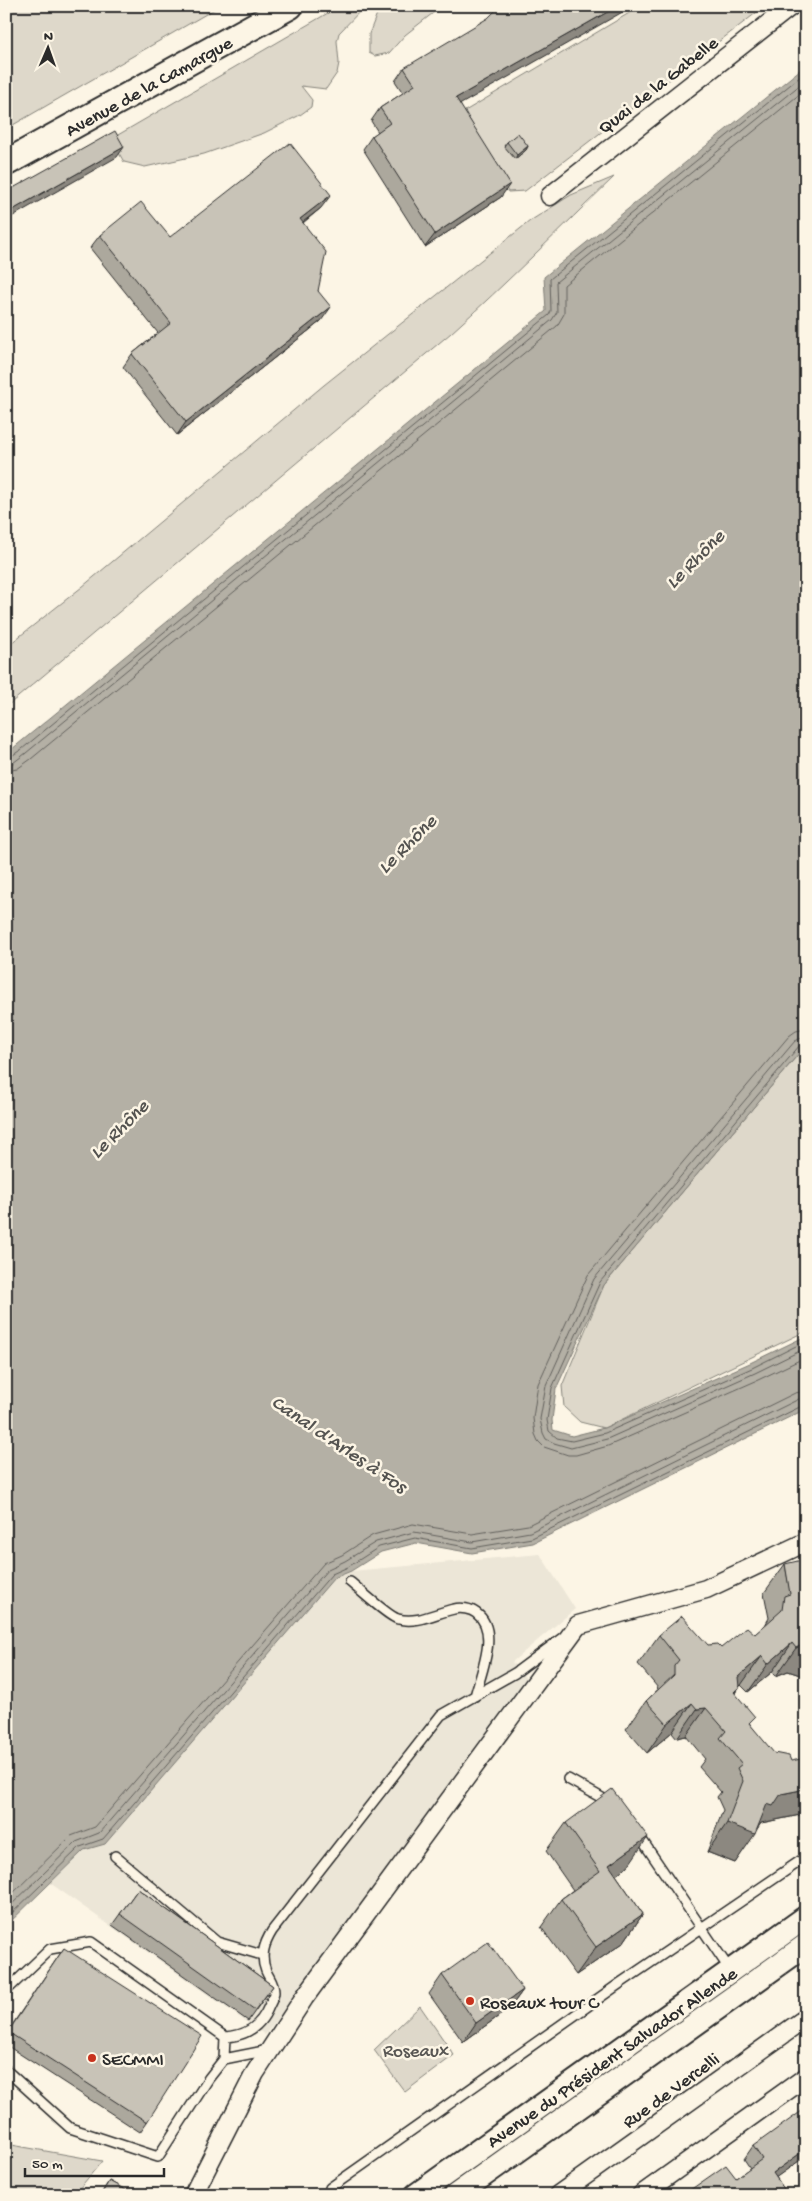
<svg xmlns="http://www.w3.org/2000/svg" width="812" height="2201" font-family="'Gochi Hand',sans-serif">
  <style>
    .built { fill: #ece6d7 }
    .green { fill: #ded8ca; stroke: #84827a }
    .water { fill: #b4b0a5; stroke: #7d7b74 }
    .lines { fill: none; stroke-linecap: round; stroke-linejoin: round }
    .shore { stroke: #62605c; stroke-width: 1 }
    .service-casing { stroke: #2b2b2b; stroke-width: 12 }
    .minor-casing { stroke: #2b2b2b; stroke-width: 21 }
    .tertiary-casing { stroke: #2b2b2b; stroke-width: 26 }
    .secondary-casing { stroke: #2b2b2b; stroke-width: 29 }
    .service { stroke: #fcf5e5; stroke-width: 9 }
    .minor { stroke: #fcf5e5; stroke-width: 18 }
    .tertiary { stroke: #fcf5e5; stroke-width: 22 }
    .secondary { stroke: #fcf5e5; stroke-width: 25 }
    .wall { fill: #aca89d; stroke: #2b2b2b }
    .shaded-wall { fill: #8c8880; stroke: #2b2b2b }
    .building { fill: #c8c3b7; stroke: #2b2b2b }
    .poi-dot { fill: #c8321e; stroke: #fcf5e5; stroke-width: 2 }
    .labels { text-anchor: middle; stroke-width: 5; stroke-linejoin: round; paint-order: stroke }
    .street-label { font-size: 19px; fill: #2b2b2b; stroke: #fcf5e5 }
    .poi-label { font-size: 19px; fill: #2b2b2b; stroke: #fcf5e5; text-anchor: start }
    .park-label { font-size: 19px; fill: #585653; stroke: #fcf5e5 }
    .water-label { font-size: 20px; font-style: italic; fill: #545350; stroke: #fcf5e5 }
  </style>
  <rect width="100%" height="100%" fill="#fcf5e5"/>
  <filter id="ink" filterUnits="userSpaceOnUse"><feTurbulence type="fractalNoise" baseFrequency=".02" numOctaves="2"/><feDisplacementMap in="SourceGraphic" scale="10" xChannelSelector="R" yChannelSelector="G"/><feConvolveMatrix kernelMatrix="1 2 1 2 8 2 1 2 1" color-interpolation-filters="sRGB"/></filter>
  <g filter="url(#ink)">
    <path class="built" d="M540,1554L575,1609L512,1662L529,1682L265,2035L50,1883L84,1850L105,1844L334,1578L351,1571Z"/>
    <path class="green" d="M6,6H220L6,129Z
      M340,6L364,7L339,33L337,41L339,63L337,73L326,89L301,86L312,100L311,107L300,115L264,133L204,154L145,167L124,162L111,139Z
      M380,6H442L405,35L389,53L375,56L369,53V34Z
      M641,6H765L525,191L508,192L465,111Z
      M614,177C560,229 507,283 451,333L6,707V647L82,587L324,385L530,221L571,195Z
      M806,1045V1331L604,1428L580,1422L564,1407L562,1386L604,1285Z
      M420,2006L454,2055L405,2092L374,2050Z
      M6,2144L102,2161L74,2195H6Z"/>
    <path class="water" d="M806,65V1045L604,1285L556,1389L552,1420L553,1430L572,1436L604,1428L750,1363L806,1336V1409L533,1543L472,1553L416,1543L381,1552L351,1571L334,1578L105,1844L84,1850L6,1926V754L546,311L544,277Z"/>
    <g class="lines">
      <path class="shore" d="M6,758L10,757L22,749L549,315L551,311L550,279L806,72
        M6,764L13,763L26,753L552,320L557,312L556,282L806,80
        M6,771L17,769L31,759L557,326L564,314V285L806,89
        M806,1029L796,1031L789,1036L588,1275L538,1384L533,1418L535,1434L538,1441L544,1447L568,1455H576L608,1446L758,1380L806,1357
        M806,1036L795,1041L594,1279L546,1386L540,1419L543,1433L546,1439L554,1443L571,1448L607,1439L755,1373L806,1348
        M806,1043L800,1045L600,1282L552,1388L547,1420L549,1431L557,1438L572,1441L605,1433L752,1368L806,1341
        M6,1900L71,1836L95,1827L324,1563L342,1555L373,1535L413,1524L472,1534L528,1525L795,1393L806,1391
        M6,1910L76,1842L99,1833L328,1569L345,1561L376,1542L414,1532L472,1542L530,1532L799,1399L806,1398
        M6,1919L80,1847L103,1839L332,1574L348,1567L379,1547L415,1538L472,1548L532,1538L806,1404"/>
      <defs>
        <path id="service" d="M350,1582C360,1590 389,1617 398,1619C418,1624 435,1613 454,1609C461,1607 471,1609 476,1613C500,1630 481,1672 475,1696
          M568,1779L611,1803
          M638,1834L730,1970
          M115,1856L217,1942L262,1955
          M6,1991L50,1949L91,1942L225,2037L224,2059L209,2078L158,2157L70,2128L6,2070
          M225,2037C247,2036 261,2026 269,2006C271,2002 274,1997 274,1992C274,1983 269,1978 266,1971C260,1956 264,1944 272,1931L441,1715L515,1673L562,1638
          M224,2059L269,2050
          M330,2188L619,1984L806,1857"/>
        <path id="minor" d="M550,196L791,6
          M193,2195L255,2073L304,1998L578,1625L706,1589L806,1542
          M558,2195L806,2018
          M641,2195L806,2077"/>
        <path id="tertiary" d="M416,2195L806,1917
          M456,2195L806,1945"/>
        <path id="secondary" d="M6,163L290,6"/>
      </defs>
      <use href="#service" class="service-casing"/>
      <use href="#minor" class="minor-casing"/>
      <use href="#tertiary" class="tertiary-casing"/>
      <use href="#secondary" class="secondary-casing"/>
      <use href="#service" class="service"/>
      <use href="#minor" class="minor"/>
      <use href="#tertiary" class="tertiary"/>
      <use href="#secondary" class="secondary"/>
    </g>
    <path class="wall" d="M404,68L460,104L501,197L425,247L363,149L372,136L378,132L371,121L380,108L403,93L395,81Z
      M507,142L528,146L526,150L515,159L504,146Z
      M321,208L303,223L318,291L321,321L177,435L123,367L132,354L158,333L90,248L100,235L170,237Z
      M785,1564L806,1677L788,1671L776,1676L772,1672L748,1692L741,1685L735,1693L750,1724L805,1814L761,1823L735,1863L707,1852L723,1810L717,1797L721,1792L699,1767L705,1759L686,1736L677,1738L672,1732L647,1753L626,1729L646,1701L654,1693L658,1688L638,1664L659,1635L721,1648L755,1634L764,1627L769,1618L764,1593Z
      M566,1823L628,1866L616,1875L643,1914L623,1943L576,1975L541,1927L561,1899L573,1890L546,1851Z
      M138,1889L273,1986L248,2021L112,1925Z
      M64,1948L147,2122L140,2132L6,2045V2034Z
      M442,1975L523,1990L510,2008L463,2042L429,1994Z
      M753,2146L806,2156L776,2177L788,2195H683L736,2178L750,2168L744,2159Z
      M109,2181L135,2195H100Z"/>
    <path class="shaded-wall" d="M618,6H633L447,112L456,98Z
      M528,146L526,150L515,159L517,155Z
      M124,147L117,157L6,220V216L9,212Z
      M510,184L501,197L425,247L435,234Z
      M331,195L321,208L290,232L300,219Z
      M331,307L321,321L177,435L186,422Z
      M792,1643L772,1672L748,1692L768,1664Z
      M806,1643V1677L788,1671L776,1676L796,1648Z
      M762,1656L741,1685L738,1688L719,1715L738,1677Z
      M692,1703L672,1732L647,1753L667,1724Z
      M706,1708L686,1736L677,1738L697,1709Z
      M806,1789L805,1814L761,1823L754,1833L755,1834L735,1863L707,1852L727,1823L767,1804L781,1794Z
      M648,1837L628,1866L589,1894L609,1865Z
      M643,1914L623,1943L576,1975L596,1947Z
      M523,1990L510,2008L463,2042L476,2023Z
      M806,2149V2156L764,2186L773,2173Z"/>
    <path class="building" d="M500,6H618L456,98L510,184L435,234L372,136L390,123L380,108L415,85L404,68L488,18Z
      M115,131L124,147L9,212L6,208V192Z
      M518,133L528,146L517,155L507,142Z
      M290,143L331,195L300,219L326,252L318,291L331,307L186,422L132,354L171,323L100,235L141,202L170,237Z
      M806,1559V1643L796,1648L792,1643L768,1664L762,1656L738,1677L739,1687L734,1692L755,1717L749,1723L774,1753L789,1756L791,1761L806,1758V1789L781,1794L773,1806L767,1804L755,1834L727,1823L743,1781L737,1768L742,1764L720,1738L726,1731L706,1708L697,1709L692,1703L667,1724L646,1701L674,1675V1666L679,1660L659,1635L682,1616L708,1645L717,1644L721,1648L747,1627L755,1634L782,1610L784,1596L790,1594L785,1564Z
      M612,1789L648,1837L609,1865L643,1914L596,1947L561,1899L600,1871L566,1823Z
      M138,1889L273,1986L255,2010L120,1914Z
      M488,1942L523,1990L476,2023L442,1975Z
      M64,1948L202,2036L147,2122L8,2032Z
      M806,2108V2149L773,2173L788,2195H746L745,2193L742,2195H683L726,2165L736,2178L762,2159L753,2146Z
      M109,2181L135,2195H101Z"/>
  </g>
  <g class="poi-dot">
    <circle cx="470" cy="2001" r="5"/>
    <circle cx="92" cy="2058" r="5"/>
  </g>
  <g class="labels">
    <g class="street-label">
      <text transform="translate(657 84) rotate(-38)" y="7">Quai de la Gabelle</text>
      <text transform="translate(148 85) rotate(-29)" y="7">Avenue de la Camargue</text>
      <text transform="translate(611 2056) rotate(-35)" y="7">Avenue du Président Salvador Allende</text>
      <text transform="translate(670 2089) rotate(-36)" y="7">Rue de Vercelli</text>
    </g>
    <g class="poi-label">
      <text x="480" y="2008">Roseaux tour C</text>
      <text x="102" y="2065">SECMMI</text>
    </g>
    <g class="park-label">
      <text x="416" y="2056">Roseaux</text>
    </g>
    <g class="water-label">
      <text transform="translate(694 558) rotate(-45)" y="7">Le Rhône</text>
      <text transform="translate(406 843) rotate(-45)" y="7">Le Rhône</text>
      <text transform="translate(118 1128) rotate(-45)" y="7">Le Rhône</text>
      <text transform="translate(340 1443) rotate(34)" y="7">Canal d'Arles à Fos</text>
    </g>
  </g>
  <rect width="812" height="2201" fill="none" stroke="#fcf5e5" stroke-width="25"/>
  <rect x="12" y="12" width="787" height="2176" fill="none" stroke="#2b2b2b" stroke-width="2" filter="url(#ink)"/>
  <g transform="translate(48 48) rotate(2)" stroke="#fcf5e5" stroke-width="4" paint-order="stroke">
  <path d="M0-4L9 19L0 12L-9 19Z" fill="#2b2b2b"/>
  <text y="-8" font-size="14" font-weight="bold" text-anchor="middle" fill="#2b2b2b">N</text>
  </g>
  <path d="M25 2168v8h139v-8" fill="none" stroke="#2b2b2b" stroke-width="2.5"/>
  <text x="32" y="2168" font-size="15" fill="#2b2b2b" stroke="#fcf5e5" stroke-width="4" paint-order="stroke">50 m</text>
</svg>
